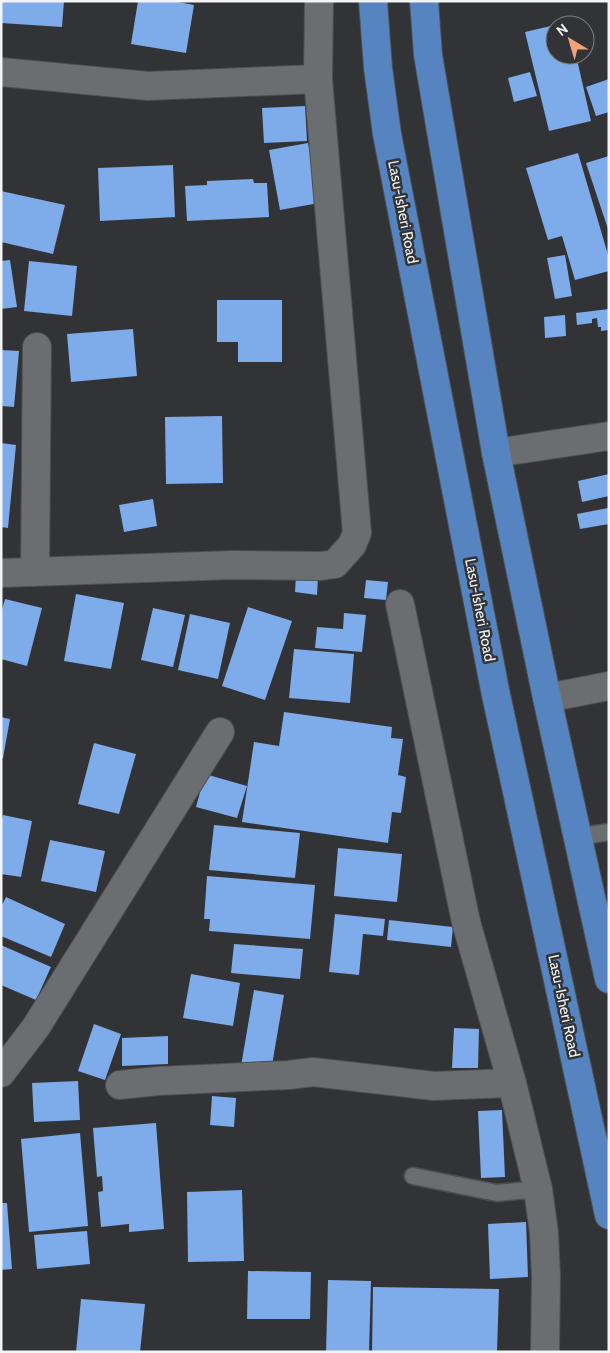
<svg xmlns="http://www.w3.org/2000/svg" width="610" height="1353" font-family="Cabin,sans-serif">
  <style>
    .building { fill: #7eabea }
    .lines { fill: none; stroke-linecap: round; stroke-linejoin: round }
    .service-casing { stroke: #4d4f51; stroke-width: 19 }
    .minor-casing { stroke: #4d4f51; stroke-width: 30 }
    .primary-casing { stroke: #4d4f51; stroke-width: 30 }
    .service { stroke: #6b6e71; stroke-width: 16 }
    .minor { stroke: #6b6e71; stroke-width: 28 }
    .primary { stroke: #5584c1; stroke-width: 28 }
    .labels { text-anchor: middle; stroke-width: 5; stroke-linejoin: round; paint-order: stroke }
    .street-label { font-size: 15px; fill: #f2f4f6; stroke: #313336 }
  </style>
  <rect width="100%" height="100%" fill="#313336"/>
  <path class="building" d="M1,1H64L62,27L1,23Z
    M138,1H173L194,5L186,53L131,44Z
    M555,25V55H576L591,121L549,131L525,32Z
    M530,72L537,96L514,102L508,78Z
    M609,79V112L596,116L586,87Z
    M305,106L307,141L264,143L262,108Z
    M308,143L319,203L280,210L269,150Z
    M578,153L609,258V271L575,280L562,236L548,240L526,168Z
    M609,156V229H608L586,163Z
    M173,165L175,217L100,221L98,168Z
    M253,179L254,183H267L269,217L187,221L185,186L207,185V181Z
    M1,191L65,205L53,254L1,242Z
    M565,255L572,296L555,299L547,258Z
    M10,260L17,307L1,309V261Z
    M29,261L77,266L72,316L24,311Z
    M217,300H282V362H238V342H217Z
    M609,309V330L601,331V327H598L597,318L592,319V323L577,325L576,313Z
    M565,315L566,336L545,338L544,317Z
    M133,329L137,376L71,382L67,334Z
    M1,350L19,351L14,407L1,406Z
    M222,416L223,483L166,484L165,417Z
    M1,443L16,445L8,528L1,527Z
    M609,474V496L582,502L578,481Z
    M153,499L157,526L124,532L119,505Z
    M608,508L609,524L580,529L577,514Z
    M296,575L318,577L317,595L295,592Z
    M366,580L388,582L386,600L364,598Z
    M76,594L124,603L111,669L64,661Z
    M5,599L42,608L27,666L1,659V613Z
    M248,607L292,621L265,700L222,686Z
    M153,608L185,615L173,667L141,660Z
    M344,613L366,615L362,652L315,648L317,627L343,629Z
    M190,614L230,623L218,679L178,670Z
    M294,649L354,654L350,703L289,698Z
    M284,712L392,727L391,738L403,739L398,775L406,777L401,813L392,812L388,843L242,822L254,742L279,746Z
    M1,717L10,719L3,758H1Z
    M94,743L136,754L119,814L78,804Z
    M205,774L247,786L237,818L196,807Z
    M3,815L32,821L21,877L1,874V823Z
    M214,825L300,833L295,878L209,870Z
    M50,840L105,851L96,892L41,881Z
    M338,848L402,854L397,902L334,896Z
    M207,876L315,885L310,939L209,931L210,919H204Z
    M6,897L65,924L51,957L1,936V907Z
    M335,914L385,919L383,936L363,934L359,975L329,972Z
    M389,920L453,927L451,947L387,940Z
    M234,944L303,949L300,979L231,973Z
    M1,945L51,967L36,1000L1,985Z
    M191,974L240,983L233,1026L183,1018Z
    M254,990L284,995L271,1071L241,1066Z
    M94,1024L121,1034L105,1080L78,1071Z
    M454,1028L479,1029L478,1068H452Z
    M168,1036V1064L122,1066V1038Z
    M78,1081L80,1120L34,1122L32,1083Z
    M212,1096L236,1098L234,1127L210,1125Z
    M502,1110L505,1177L481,1178L478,1111Z
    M156,1123L164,1229L129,1232V1224L101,1227L98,1192L103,1191L102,1176L97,1177L93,1128Z
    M80,1133L88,1226L29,1232L21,1139Z
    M242,1190L244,1261L188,1262L187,1192Z
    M1,1203H7L12,1269L1,1270Z
    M526,1222L528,1277L490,1279L488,1224Z
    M87,1231L90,1264L37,1269L34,1235Z
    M248,1271L311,1272L310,1319H247Z
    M328,1280L371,1281L369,1352H326Z
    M373,1287L499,1289L497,1352H372Z
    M81,1299L145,1304L140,1352H76Z"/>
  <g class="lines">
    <defs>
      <path id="service" d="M577,837L609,832
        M413,1176L497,1193L538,1189"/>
      <path id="minor" d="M1,72L148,86L318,79
        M496,453L609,436
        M35,572L37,347
        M1,573L233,565L321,566L335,564L352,545L357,533L318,79L319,1
        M400,604L466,922L512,1083L538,1189L544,1233L546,1277L545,1352
        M547,698L609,686
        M1,1073L36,1027L220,732
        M120,1085L158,1081L289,1075L313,1072L434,1086L512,1083"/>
      <path id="primary" d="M373,1L378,68L387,134L496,695L609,1215
        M424,1L428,55L496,453L547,698L609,979"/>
    </defs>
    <use href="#service" class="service-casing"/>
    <use href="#minor" class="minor-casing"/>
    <use href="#primary" class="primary-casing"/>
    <use href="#service" class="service"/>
    <use href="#minor" class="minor"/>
    <use href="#primary" class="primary"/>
  </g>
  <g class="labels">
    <g class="street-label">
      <text transform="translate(403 212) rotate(79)" y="5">Lasu-Isheri Road</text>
      <text transform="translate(480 610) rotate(79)" y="5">Lasu-Isheri Road</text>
      <text transform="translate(564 1006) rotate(78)" y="5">Lasu-Isheri Road</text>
    </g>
  </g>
  <rect width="610" height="1353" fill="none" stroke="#f2f4f6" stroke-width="5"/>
  <g transform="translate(570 40) rotate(322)"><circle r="24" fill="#313336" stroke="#7e8083"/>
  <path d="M0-4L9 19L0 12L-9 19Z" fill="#f1a27b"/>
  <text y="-8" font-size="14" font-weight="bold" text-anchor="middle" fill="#f2f4f6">N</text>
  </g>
</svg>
